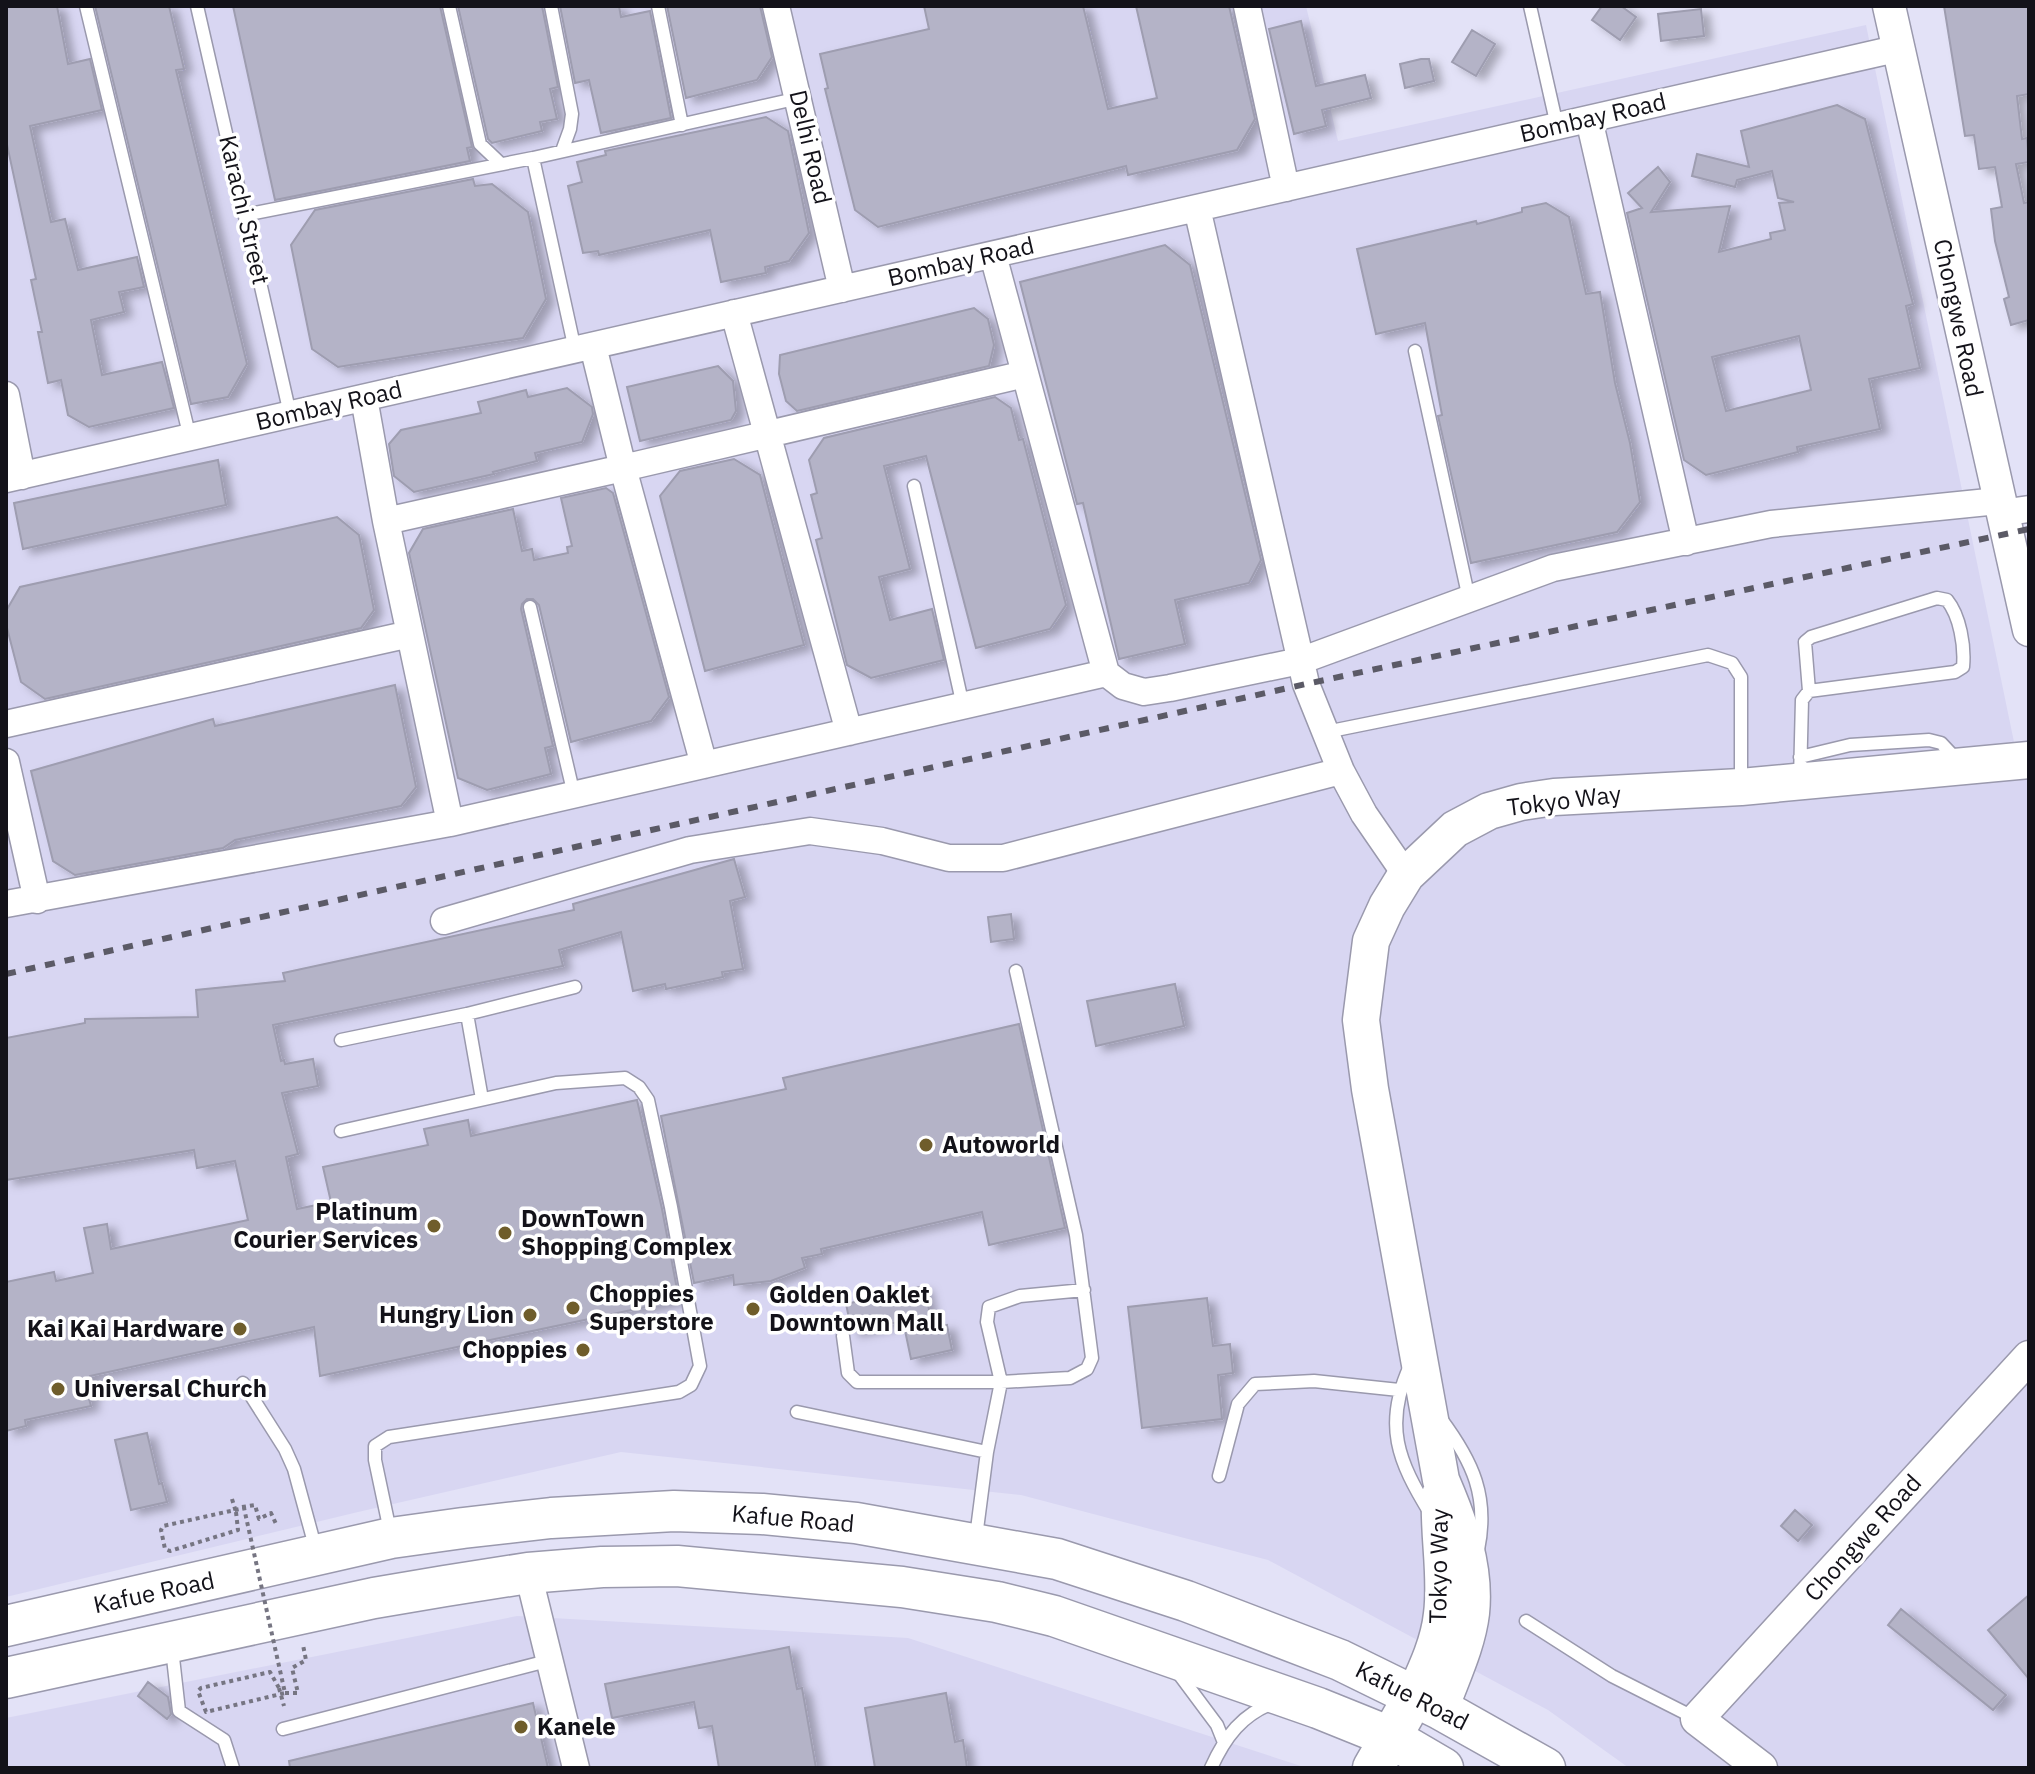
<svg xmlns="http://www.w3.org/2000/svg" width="2035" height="1774" font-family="'IBM Plex Sans',sans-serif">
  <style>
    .built { fill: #d8d6f2 }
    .building { fill: #b4b3c7; stroke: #9e9db0; stroke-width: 2; fill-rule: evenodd; filter: url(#shadow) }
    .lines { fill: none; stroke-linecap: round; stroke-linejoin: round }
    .service-casing { stroke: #9a99ad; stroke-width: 15 }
    .minor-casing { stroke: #9a99ad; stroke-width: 29 }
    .tertiary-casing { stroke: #9a99ad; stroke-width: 35 }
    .secondary-casing { stroke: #9a99ad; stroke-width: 39 }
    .primary-casing { stroke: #9a99ad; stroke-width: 43 }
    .path { stroke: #767582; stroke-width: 4; stroke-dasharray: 4 4; stroke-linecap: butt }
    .service { stroke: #fff; stroke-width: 12 }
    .minor { stroke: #fff; stroke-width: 26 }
    .tertiary { stroke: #fff; stroke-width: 32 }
    .secondary { stroke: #fff; stroke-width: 36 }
    .primary { stroke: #fff; stroke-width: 40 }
    .rail { stroke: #5b5a66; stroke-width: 6; stroke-dasharray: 10 10; stroke-linecap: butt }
    .path-bridge { stroke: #767582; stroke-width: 4; stroke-dasharray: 4 4; stroke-linecap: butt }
    .poi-dot { fill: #6f5d2b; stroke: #fff; stroke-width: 3 }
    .labels { text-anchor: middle; stroke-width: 7; stroke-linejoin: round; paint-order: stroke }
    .street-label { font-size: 24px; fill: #131219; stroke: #fff }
    .poi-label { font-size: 24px; font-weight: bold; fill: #131219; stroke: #fff; text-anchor: start }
  </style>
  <defs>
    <filter id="shadow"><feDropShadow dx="8" dy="4.5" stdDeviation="4" flood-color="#0004"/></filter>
  </defs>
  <rect width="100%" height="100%" fill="#e3e2f7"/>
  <path class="built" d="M6,6H1306L1338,141L1866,25L2014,742L2029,740V1768H1629L1548,1710L1268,1560L1021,1495L621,1452L358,1512L6,1597Z
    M517,1616L908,1638L1307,1768H6V1718Z"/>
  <path class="building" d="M6,6H57L68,64L90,59L102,110L30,126L51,222L65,219L78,270L137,257L144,287L119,292L124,312L91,320L102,375L162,362L174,408L89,427L68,415L61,380L48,383L38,332H42L31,280L36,279L6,140Z
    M95,6H169L184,69L176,70L247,364L228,397L191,404Z
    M233,6H440L472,147L467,148L470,161L275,200Z
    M458,6H542L558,87L550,89L557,119L540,122L542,131L492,143L488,139Z
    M560,6H619L621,17L650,11L671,118L601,133L589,80L575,83Z
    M667,6H760L772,57L757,80L686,98Z
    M924,6H1083L1108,109L1157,98L1136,6H1229L1255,119L1237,150L1128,175L1126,166L878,227L855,210L825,89L828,88L820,54L929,29Z
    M1602,6H1621L1636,17L1620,40L1592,20Z
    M1944,6H2029V94L2017,96L2022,139L2027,138L2029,162L2016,164L2024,203L2029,202V320L2011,325L2004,299L2009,297L1995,241L1991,209L2002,207L1995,167L1979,169L1974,135L1965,136Z
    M1701,9L1704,36L1661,41L1658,14Z
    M1301,21L1316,86L1365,75L1371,98L1322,110L1326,126L1294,134L1269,29Z
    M1472,30L1495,44L1476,76L1452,62Z
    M1421,59H1429L1434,81L1405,88L1400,64Z
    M1837,105L1865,119L1913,304L1906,306L1920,368L1869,379L1880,429L1797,447L1798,452L1706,475L1684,460L1627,213L1642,208L1628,193L1658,167L1670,182L1651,212L1730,206L1719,252L1771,239L1770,233L1785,230L1779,203L1794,202L1778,198L1772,171L1737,180L1735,187L1692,176L1697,154L1749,167L1741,131ZM1799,336L1811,390L1726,411L1712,357Z
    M766,117L788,131L809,233L789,261L765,267L766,273L721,282L710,230L599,255L598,251L583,253L568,186L582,182L577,162L606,155L605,151Z
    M473,179L475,186L492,184L528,212L546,299L523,338L338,367L312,349L291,245L315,210Z
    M1546,203L1569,217L1586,294L1600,292L1615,383L1630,443L1640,502L1617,532L1471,563L1438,416L1442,415L1425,323L1376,334L1357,249L1476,221L1477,224L1522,212V208Z
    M1165,245L1190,265L1261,560L1249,583L1175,600L1185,644L1119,659L1083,503L1077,504L1020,282Z
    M974,308L988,319L994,345L989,366L797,411L786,401L779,374L780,355Z
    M718,366L733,381L736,411L731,420L640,441L627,387Z
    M567,388L592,407L593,414L582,442L535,453L537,461L493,472L494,474L414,492L394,476L389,444L401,430L481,413L478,402L526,390L528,397Z
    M995,397L1011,408L1019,440L1023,439L1066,605L1050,629L976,648L926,456L884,466L910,569L879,577L890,620L932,609L944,660L871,678L847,665L816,540L822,538L811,495L817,493L809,460L824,438Z
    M734,459L760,475L804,645L705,671L660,496L680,471Z
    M218,460L226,505L23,549L14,503Z
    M606,488L613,493L669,697L651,721L571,742L539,605L533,599H527L522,604L521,609L553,746L545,748L551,774L487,790L458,778L409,553L423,529L513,509L522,551L532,549L534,560L568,553L567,547L572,546L561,498Z
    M337,517L359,535L374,610L361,628L45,699L21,682L6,624V611L20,587Z
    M395,685L416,787L401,806L235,840L223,848L75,875L53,861L31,771L213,719L215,726Z
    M734,859L745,897L730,901L743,969L722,972L723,977L666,989L665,984L633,991L621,932L559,950L563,966L273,1025L281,1061L284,1060L285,1064L313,1059L318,1086L282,1093L298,1154L286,1157L297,1209L331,1202L323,1167L428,1145L424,1129L468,1120L471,1136L637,1100L662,1209L679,1300L320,1376L314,1327L90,1376L93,1394L88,1395L91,1406L25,1420L26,1426L6,1431V1282L54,1272L56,1281L93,1273L84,1228L107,1224L111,1249L248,1220L235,1161L197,1168L194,1150L6,1180V1038L85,1023V1019L198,1017L196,990L285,981L283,973L574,910L573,904Z
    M1011,914L1014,939L991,942L988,917Z
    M1175,984L1184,1026L1096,1046L1087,1001Z
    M1019,1024L1065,1228L989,1245L982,1212L821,1249L822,1254L802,1258L805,1268L771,1281L734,1285L733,1275L694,1283L661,1116L786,1089L783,1078Z
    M924,1286L933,1328L947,1325L952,1350L911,1359L903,1321L852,1332L846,1304Z
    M1207,1298L1213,1346L1230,1344L1233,1373L1218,1375L1222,1419L1142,1428L1128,1307Z
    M147,1433L159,1484L162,1483L167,1502L131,1510L115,1440Z
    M1795,1510L1812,1525L1798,1541L1781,1526Z
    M2029,1595V1679L1988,1630Z
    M1901,1609L2006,1695L1993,1710L1888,1625Z
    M789,1647L797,1689L802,1688L816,1768H719L712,1726L699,1728L694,1702L612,1718L605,1684Z
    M148,1682L168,1697L171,1714L167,1719L138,1696Z
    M946,1693L955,1742L963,1740L967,1768H875L865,1708Z
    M533,1703L548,1768H290L289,1761Z"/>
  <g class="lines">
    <defs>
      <path id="service" d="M86,6L190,438
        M197,6L290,414
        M449,6L480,144L501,164
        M551,6L572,114L570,129L562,151
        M658,6L682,125
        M1530,6L1557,126
        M533,158L575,350
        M245,215L533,158L799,98
        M1415,351L1469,599
        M914,486L963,706
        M530,607L574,795
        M1326,732L1708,655L1732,663L1741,677V783
        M1800,757L1850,745L1929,740L1941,743L1956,759
        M1800,779L1802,700L1809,691L1955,672L1963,667C1965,646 1960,616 1947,600L1937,598L1811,637L1805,642L1809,691
        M467,1014L575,987
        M341,1040L467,1014L482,1099
        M341,1131L556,1083L625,1078L639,1087L648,1100L671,1207L700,1366L691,1385L679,1392L389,1437L375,1446V1460L390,1531
        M843,1336L848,1373L857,1382H1001L987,1322L989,1307L1020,1296L1084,1290
        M1410,1366C1383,1425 1398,1461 1430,1513
        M243,1383L285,1449L294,1469L316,1550
        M797,1412L987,1452
        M1441,1419C1473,1462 1489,1497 1478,1550
        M1219,1476L1238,1404L1255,1384L1314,1381L1399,1390
        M976,1537L987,1452L1001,1382L1070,1378L1087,1369L1092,1358L1076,1235L1016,971
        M1526,1621L1612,1676L1697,1719
        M172,1649L179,1711L224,1740L233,1768
        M1176,1670L1217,1725L1223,1740
        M283,1729L551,1660
        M1211,1768C1225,1737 1242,1714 1275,1702"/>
      <path id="minor" d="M776,6L842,289
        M1247,6L1286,188
        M1589,119L1686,542
        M1197,208L1306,684L1341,771L1364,814L1406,875
        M734,313L849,732
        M6,395L22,476
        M364,398L386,521L450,823
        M6,479L1900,48
        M2001,513L2029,509
        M386,521L623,468L593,346
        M1106,673L1123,686L1144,692L1170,688L1300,661L1553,568L1771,524L1998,501
        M6,724L410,634
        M6,762L37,900
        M704,765L623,468L1025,374
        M6,904L450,823L1106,673L993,255
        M444,921L690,850L810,831L882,841L949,858H1003L1341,771
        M528,1573L576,1768"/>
      <path id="tertiary" d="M1889,6L2029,630
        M1761,1768L1697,1719L2029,1357"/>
      <path id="secondary" d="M1414,1696C1426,1670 1439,1643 1442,1614C1447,1575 1438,1535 1440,1495
        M1440,1709C1451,1678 1467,1646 1471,1613C1476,1566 1459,1522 1441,1480L1370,1089L1361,1020L1371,941L1387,906L1406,875L1455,829L1489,811L1521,802L1554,797L1741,787L2029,760"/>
      <path id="primary" d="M6,1626L391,1538L463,1528L551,1518L674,1511L762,1514L856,1523L1057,1559L1186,1601L1340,1660L1440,1709L1545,1768
        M6,1678L374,1598L445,1586L528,1573L602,1567L677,1566L902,1587L997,1602L1054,1616L1318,1708L1390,1737L1443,1768
        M1373,1768L1404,1714"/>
    </defs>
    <use href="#service" class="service-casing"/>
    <use href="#minor" class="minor-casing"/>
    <use href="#tertiary" class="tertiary-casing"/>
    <use href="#secondary" class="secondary-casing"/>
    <use href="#primary" class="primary-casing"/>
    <path class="path" d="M232,1499L236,1512
      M242,1507L255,1505L259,1519L271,1513L277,1526
      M279,1688L284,1706
      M285,1693H298L292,1668L306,1660L303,1645"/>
    <use href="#service" class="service"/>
    <use href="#minor" class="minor"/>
    <use href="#tertiary" class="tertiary"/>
    <use href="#secondary" class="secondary"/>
    <use href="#primary" class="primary"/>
    <path class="rail" d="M6,974L1306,684L2029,529"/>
    <path class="path-bridge" d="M236,1512L238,1530L170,1551L165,1549L161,1530L163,1526L244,1508L285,1693L206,1712L198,1691L201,1688L270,1672L279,1688"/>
  </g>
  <g class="poi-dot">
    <circle cx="926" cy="1145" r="8"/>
    <circle cx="434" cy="1226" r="8"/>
    <circle cx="505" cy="1233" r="8"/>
    <circle cx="573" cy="1308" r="8"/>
    <circle cx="753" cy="1309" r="8"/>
    <circle cx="530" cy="1315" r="8"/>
    <circle cx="240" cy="1329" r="8"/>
    <circle cx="583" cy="1350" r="8"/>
    <circle cx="58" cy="1389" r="8"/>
    <circle cx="521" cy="1727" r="8"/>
  </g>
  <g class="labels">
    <g class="street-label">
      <text transform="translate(1593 118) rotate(-13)" y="8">Bombay Road</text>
      <text transform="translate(810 147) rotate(77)" y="8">Delhi Road</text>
      <text transform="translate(244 210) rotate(77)" y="8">Karachi Street</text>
      <text transform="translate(961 262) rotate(-13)" y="8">Bombay Road</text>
      <text transform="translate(1958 318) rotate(78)" y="8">Chongwe Road</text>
      <text transform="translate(329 406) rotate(-13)" y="8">Bombay Road</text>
      <text transform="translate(1564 801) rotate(-7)" y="8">Tokyo Way</text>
      <text transform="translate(793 1519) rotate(5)" y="8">Kafue Road</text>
      <text transform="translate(1863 1538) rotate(-48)" y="8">Chongwe Road</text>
      <text transform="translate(1439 1566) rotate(-89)" y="8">Tokyo Way</text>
      <text transform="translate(154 1593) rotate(-12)" y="8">Kafue Road</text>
      <text transform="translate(1412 1696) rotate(27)" y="8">Kafue Road</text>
    </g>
    <g class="poi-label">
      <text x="942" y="1153">Autoworld</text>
      <text x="418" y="1220" text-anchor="end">Platinum<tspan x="418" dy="28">Courier Services</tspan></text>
      <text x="521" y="1227">DownTown<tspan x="521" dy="28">Shopping Complex</tspan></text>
      <text x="589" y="1302">Choppies<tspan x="589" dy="28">Superstore</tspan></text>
      <text x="769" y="1303">Golden Oaklet<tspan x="769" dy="28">Downtown Mall</tspan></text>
      <text x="514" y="1323" text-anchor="end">Hungry Lion</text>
      <text x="224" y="1337" text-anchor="end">Kai Kai Hardware</text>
      <text x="567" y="1358" text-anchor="end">Choppies</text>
      <text x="74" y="1397">Universal Church</text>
      <text x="537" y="1735">Kanele</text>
    </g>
  </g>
  <rect width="2035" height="1774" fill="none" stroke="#131219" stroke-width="16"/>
</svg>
